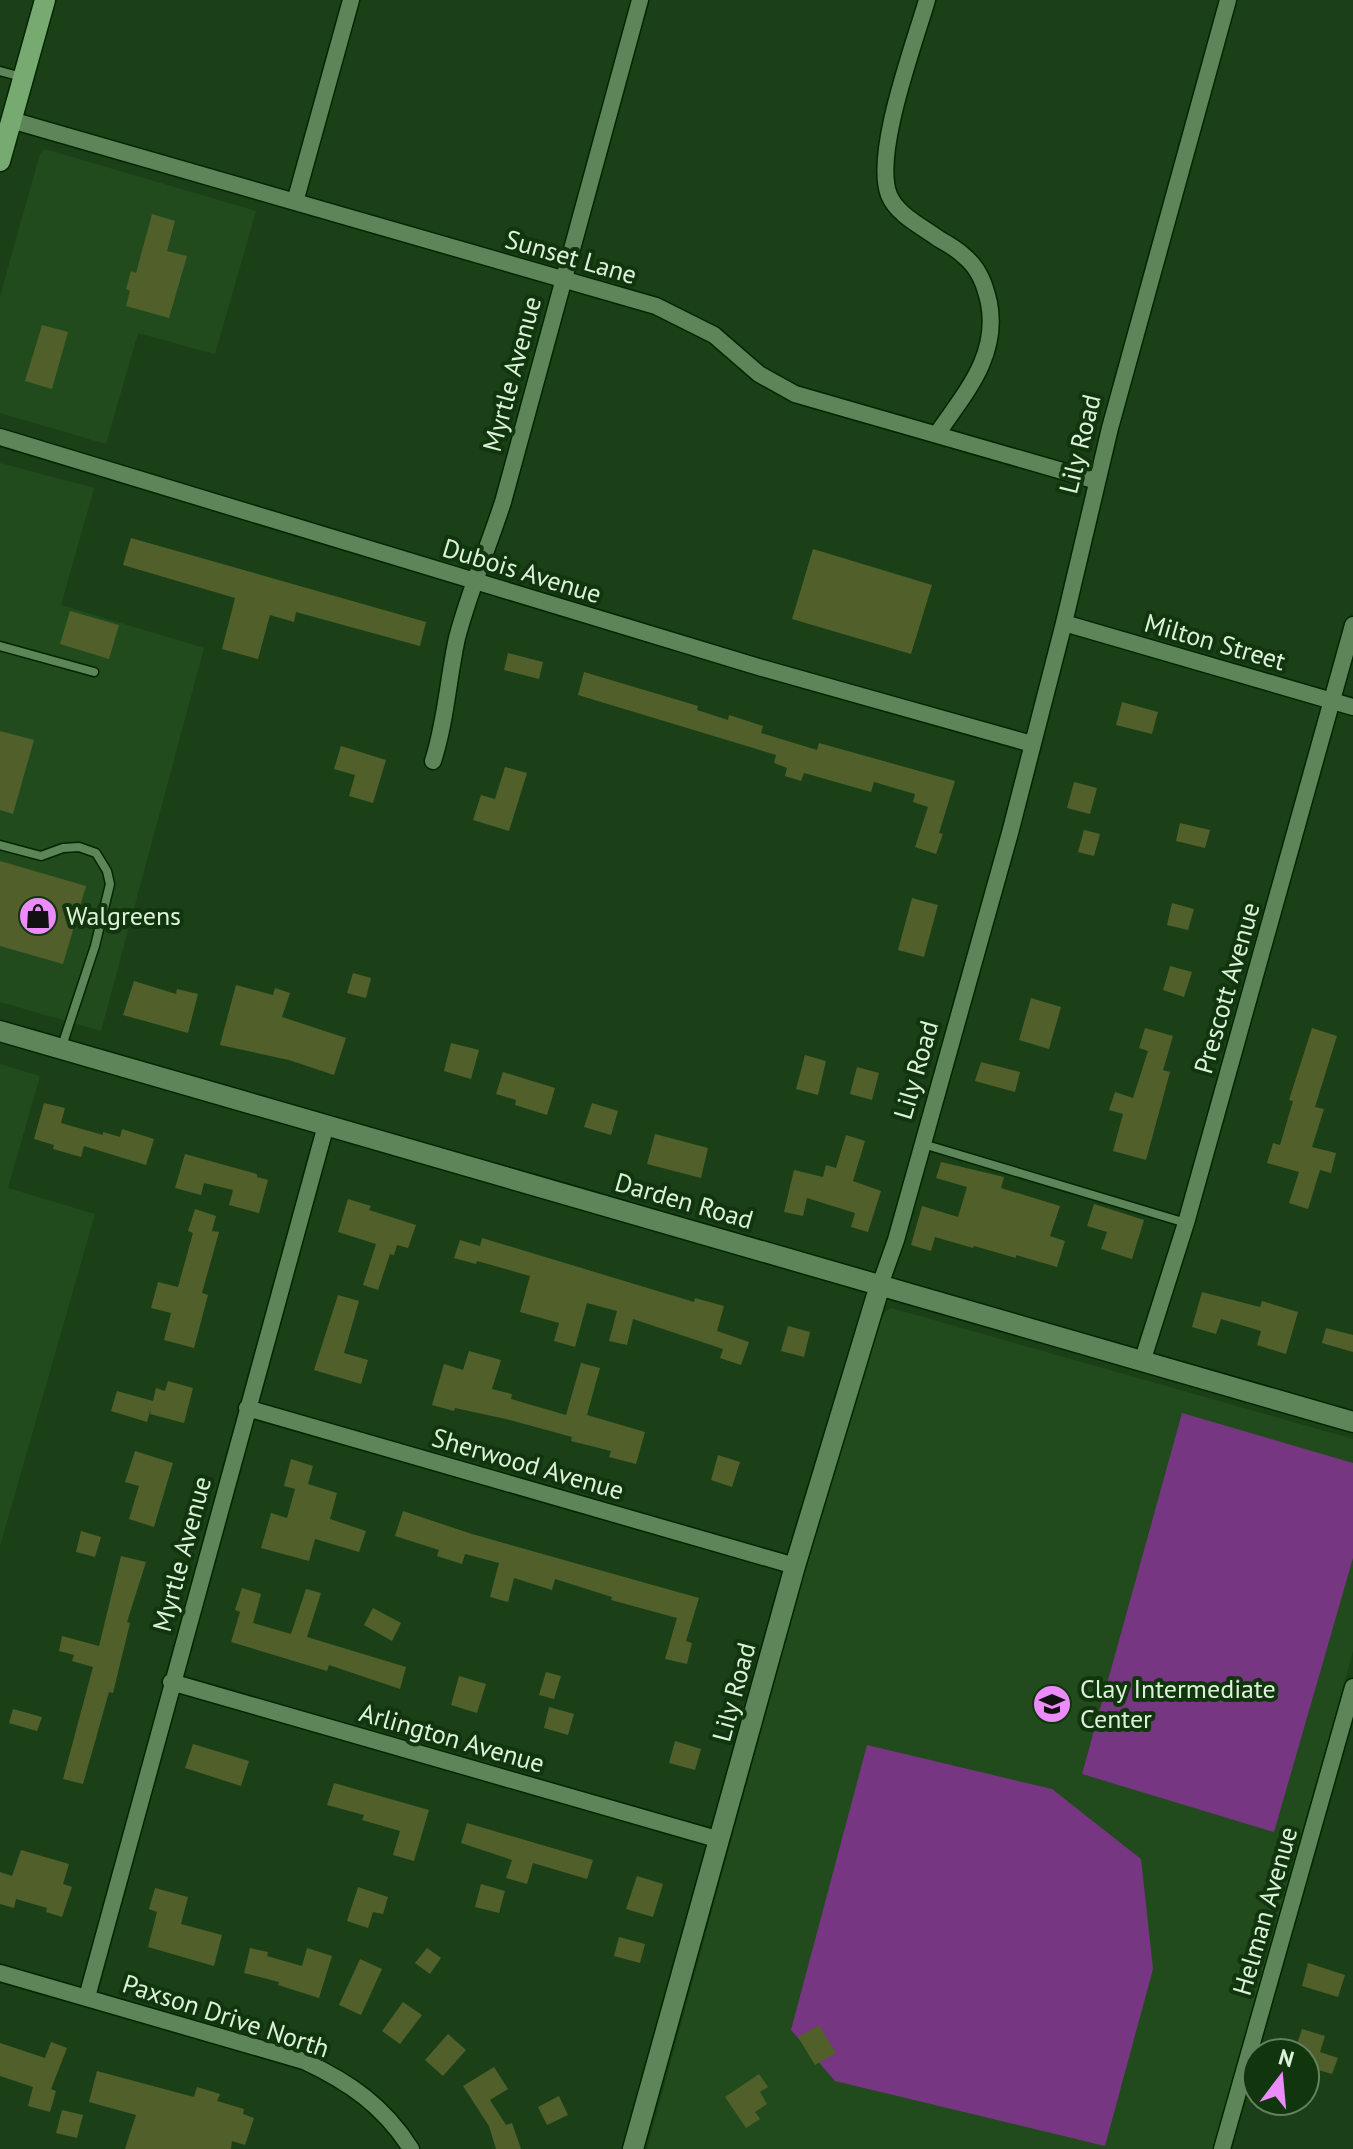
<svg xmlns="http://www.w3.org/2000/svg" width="1353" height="2149" font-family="'PT Sans',sans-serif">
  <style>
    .built { fill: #214b1d }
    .green { fill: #773681 }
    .building { fill: #515f2b }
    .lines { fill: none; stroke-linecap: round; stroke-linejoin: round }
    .service-casing { stroke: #012600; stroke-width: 11 }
    .minor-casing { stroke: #012600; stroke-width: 19 }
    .tertiary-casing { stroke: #012600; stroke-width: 23 }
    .primary-casing { stroke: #012600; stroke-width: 23 }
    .service { stroke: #5e8459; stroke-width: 8 }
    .minor { stroke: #5e8459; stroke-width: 16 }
    .tertiary { stroke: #5e8459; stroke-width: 20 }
    .primary { stroke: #77aa70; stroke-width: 20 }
    .labels { text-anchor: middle; stroke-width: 8; stroke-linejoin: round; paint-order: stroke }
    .street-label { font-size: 26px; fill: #ddf2da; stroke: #11350d }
    .poi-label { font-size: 26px; fill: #ddf2da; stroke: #11350d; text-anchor: start }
  </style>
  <rect width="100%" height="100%" fill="#1b4018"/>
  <path class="built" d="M45,149L256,211L215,354L138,333L106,444L0,413V296L40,154Z
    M0,463L94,488L61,605L204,648L101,1031L0,1002Z
    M0,1064L40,1076L8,1188L95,1214L0,1546Z
    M891,1308L1353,1439V1651L1214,2149H647L821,1512L876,1329L885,1312Z"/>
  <path class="green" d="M1182,1413L1353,1463V1558L1274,1832L1082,1774Z
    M867,1745L1052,1789L1141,1859L1153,1969L1105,2146L835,2081L791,2030Z"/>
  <path class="building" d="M152,214L175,221L167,251L187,256L169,318L126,306L130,291L126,289L131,271L136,273Z
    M42,325L68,332L52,389L25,381Z
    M131,538L426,622L420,646L296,612L294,622L270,615L258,659L222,649L235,598L123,565Z
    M813,549L932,585L911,654L792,619Z
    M70,611L119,625L109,659L60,644Z
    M508,653L543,662L539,679L504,670Z
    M584,672L698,706L697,710L728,720L729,715L763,726L761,733L817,750L819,743L955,781L939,833L943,834L936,854L915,847L928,807L913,802L915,794L874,782L871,792L804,773L801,781L785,776L787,768L774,763L776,755L578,695Z
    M1122,702L1158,712L1152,734L1116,725Z
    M0,731L34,740L13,814L0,810Z
    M341,746L386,760L373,803L349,796L355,775L334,769Z
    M505,767L527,773L509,831L473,820L481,795L495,799Z
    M1074,782L1097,788L1090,814L1067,808Z
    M1180,823L1210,830L1205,848L1176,841Z
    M1084,830L1100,834L1094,856L1078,852Z
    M0,861L86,886L63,964L0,946Z
    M912,898L938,905L924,957L898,950Z
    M1172,903L1194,909L1188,930L1167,925Z
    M1170,966L1192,972L1184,997L1163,990Z
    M353,973L371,978L366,998L347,993Z
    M134,981L176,994L177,989L198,994L188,1033L123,1015Z
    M236,985L273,995L275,988L290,993L282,1017L346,1038L334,1075L289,1060L220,1045Z
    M1031,998L1061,1007L1049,1049L1019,1040Z
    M1145,1028L1173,1036L1163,1070L1170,1072L1146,1160L1113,1151L1123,1114L1109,1110L1115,1092L1133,1098L1148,1051L1139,1048Z
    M1312,1028L1337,1036L1315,1107L1324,1109L1312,1147L1336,1153L1331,1173L1320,1170L1308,1209L1289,1203L1299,1172L1267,1163L1273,1143L1280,1145L1293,1101L1289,1100Z
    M451,1043L479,1050L471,1079L444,1071Z
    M805,1055L826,1061L818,1095L796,1089Z
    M981,1062L1020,1072L1015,1092L975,1081Z
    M857,1067L879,1073L872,1100L850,1094Z
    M503,1072L555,1088L547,1115L515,1105L516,1100L496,1094Z
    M44,1103L65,1108L61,1123L103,1135V1132L120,1137L122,1129L154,1139L146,1165L84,1146L81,1157L53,1149L54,1145L34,1139Z
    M592,1103L618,1111L611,1135L584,1127Z
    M655,1134L708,1148L701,1178L647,1164Z
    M846,1135L865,1141L853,1181L881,1191L868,1232L851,1227L855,1213L807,1198L803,1216L784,1212L794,1170L823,1177L826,1165L836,1168Z
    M185,1154L257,1174V1177L268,1180L259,1213L229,1205L233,1190L204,1183L201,1195L175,1188Z
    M941,1162L1004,1177L1001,1188L1060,1206L1050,1236L1065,1241L1057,1267L1016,1255V1258L974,1246L973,1248L935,1237L931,1251L911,1245L922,1206L958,1217L967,1187L936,1178Z
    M348,1199L371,1206L369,1210L416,1225L408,1248L397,1245L394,1255L390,1254L378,1290L363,1285L376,1244L338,1232Z
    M1094,1204L1144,1220L1132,1259L1101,1249L1107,1232L1087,1226Z
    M195,1209L216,1216L212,1231L219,1232L202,1293L208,1295L194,1348L164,1340L171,1313L151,1308L158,1282L178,1287L193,1233L188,1231Z
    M482,1238L694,1302L695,1298L724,1306L717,1331L749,1342L741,1365L720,1358L723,1349L633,1319L627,1345L609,1341L617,1311L587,1303L575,1347L554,1341L559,1323L520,1312L530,1276L477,1261L476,1264L454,1258L460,1240L480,1246Z
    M1202,1292L1260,1307L1262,1301L1298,1312L1286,1354L1257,1345L1261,1331L1221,1319L1216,1334L1192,1327Z
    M338,1295L359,1301L344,1353L368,1360L361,1384L314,1370Z
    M788,1326L810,1332L804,1357L781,1351Z
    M1326,1328L1353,1335V1352L1322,1343Z
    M469,1351L501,1360L492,1389L512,1394L511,1399L566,1415L581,1363L600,1368L587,1415L645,1432L636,1464L609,1457L611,1451L571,1441L572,1437L506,1419L455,1408L454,1411L432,1405L444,1364L463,1370Z
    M168,1381L193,1388L184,1423L150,1414L151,1408L147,1422L111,1411L117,1391L153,1401L156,1388L165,1391Z
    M135,1451L173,1463L154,1527L129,1519L139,1486L125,1482Z
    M718,1455L740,1462L732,1487L711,1480Z
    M291,1459L313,1466L308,1484L337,1493L330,1519L366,1531L359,1552L315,1539L309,1561L261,1548L271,1513L287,1518L295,1489L284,1486Z
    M403,1511L472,1534L699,1598L686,1641L692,1643L687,1664L665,1659L677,1618L611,1600L612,1597L555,1579L552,1590L514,1578L508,1602L490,1597L499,1563L465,1554L462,1564L437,1556L439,1550L395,1536Z
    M81,1531L101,1537L95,1557L76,1552Z
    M121,1556L146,1562L127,1622L130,1623L113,1693L109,1692L83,1784L63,1779L93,1667L72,1661L74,1655L59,1651L62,1636L99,1646Z
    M242,1588L261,1594L253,1623L291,1634L306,1589L321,1593L307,1637L406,1667L400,1689L329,1665L327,1671L231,1642L240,1612L235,1610Z
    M373,1608L401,1623L392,1641L364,1625Z
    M546,1672L561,1676L554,1699L539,1695Z
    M459,1676L486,1684L477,1713L451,1705Z
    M549,1707L574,1714L568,1735L544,1728Z
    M13,1709L42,1717L37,1731L9,1723Z
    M675,1741L701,1749L695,1770L669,1763Z
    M193,1744L249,1761L241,1786L185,1768Z
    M334,1783L429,1810L414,1861L393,1855L400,1831L362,1820L364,1815L327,1805Z
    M467,1823L593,1860L587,1879L533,1863L527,1884L506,1878L512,1860L461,1843Z
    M21,1850L69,1864L63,1884L72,1887L62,1917L46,1912L47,1908L16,1899L14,1908L0,1904V1872L12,1876Z
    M637,1876L663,1884L653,1917L626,1909Z
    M481,1884L505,1891L499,1913L475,1907Z
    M358,1887L388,1897L383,1914L373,1912L368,1928L347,1921Z
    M155,1888L188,1897L181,1924L222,1935L214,1966L148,1947L157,1912L149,1909Z
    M619,1937L645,1944L640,1963L614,1956Z
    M250,1948L268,1952L267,1956L302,1966L307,1948L332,1956L319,1998L278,1985L279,1982L244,1973Z
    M427,1948L441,1958L430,1974L415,1963Z
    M360,1959L382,1969L361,2015L339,2005Z
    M1308,1963L1345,1975L1338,1997L1302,1986Z
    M403,2002L422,2015L400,2044L382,2031Z
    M819,2025L836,2053L815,2065L798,2037Z
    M1302,2029L1325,2036L1320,2052L1338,2058L1332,2074L1315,2069L1308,2088H1305V2053H1294Z
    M448,2034L466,2050L443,2076L425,2060Z
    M51,2042L67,2048L51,2089L56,2091L50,2112L28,2106L33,2087L0,2076V2043L45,2058Z
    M494,2067L508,2089L490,2100L506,2125L512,2123L521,2149H496L489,2126L463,2086Z
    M97,2071L194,2097L197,2087L220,2094L217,2101L244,2109L243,2114L254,2118L245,2145L232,2141L231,2149H125L136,2115L89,2102Z
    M759,2074L768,2087L760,2092L767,2104L755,2112L760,2119L746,2128L725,2097Z
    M559,2096L568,2115L547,2125L538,2107Z
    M62,2110L83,2115L77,2138L56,2133Z"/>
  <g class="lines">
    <defs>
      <path id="service" d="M0,71L22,77
        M0,646L94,672
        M0,845L41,856L63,848L79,847L96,853L107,871L110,884L95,946L61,1049
        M923,1144L1186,1223"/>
      <path id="minor" d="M927,0C914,45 873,154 889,195C897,215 923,227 939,239C948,244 957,249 964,256C979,268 985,285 989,303C999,356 965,393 937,434
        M11,120L656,306L714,335L759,374L795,394L1097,481
        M295,202L351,0
        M0,437L762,668L1032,744
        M1064,623L1353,707
        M433,761C446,721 448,679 457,638C469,592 488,548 503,502L640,0
        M880,1285L896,1240L1010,833L1064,623L1110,428L1228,0
        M1142,1362L1186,1223L1353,625
        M247,1408L795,1566
        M171,1682L720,1840
        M0,1973L304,2061C349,2082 384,2106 411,2149
        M87,1997L326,1125
        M1222,2149L1353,1687"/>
      <path id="tertiary" d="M0,1031L1353,1422
        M633,2149L795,1566L880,1285"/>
      <path id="primary" d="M0,161L45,0"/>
    </defs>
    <use href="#service" class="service-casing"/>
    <use href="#minor" class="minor-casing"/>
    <use href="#tertiary" class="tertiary-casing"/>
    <use href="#primary" class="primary-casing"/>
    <use href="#service" class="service"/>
    <use href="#minor" class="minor"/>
    <use href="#tertiary" class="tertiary"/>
    <use href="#primary" class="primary"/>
  </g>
  <defs>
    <symbol id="shop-disc" viewBox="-11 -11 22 22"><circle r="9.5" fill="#ec8cfb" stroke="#11350d"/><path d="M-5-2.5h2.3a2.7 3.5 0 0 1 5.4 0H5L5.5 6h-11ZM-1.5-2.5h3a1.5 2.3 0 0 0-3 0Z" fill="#111"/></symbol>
    <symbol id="school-disc" viewBox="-11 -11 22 22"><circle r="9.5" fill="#ec8cfb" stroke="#11350d"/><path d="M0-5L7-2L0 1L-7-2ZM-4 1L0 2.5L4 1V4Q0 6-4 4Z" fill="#111"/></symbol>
  </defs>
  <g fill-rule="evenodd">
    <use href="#shop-disc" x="16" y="894" width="44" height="44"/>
    <use href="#school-disc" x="1030" y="1682" width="44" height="44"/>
  </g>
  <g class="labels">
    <g class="street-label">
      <text transform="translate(571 257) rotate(16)" y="9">Sunset Lane</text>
      <text transform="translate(512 374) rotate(-75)" y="9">Myrtle Avenue</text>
      <text transform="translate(1080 444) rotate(-76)" y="9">Lily Road</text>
      <text transform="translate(522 571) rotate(17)" y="9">Dubois Avenue</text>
      <text transform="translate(1215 642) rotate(16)" y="9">Milton Street</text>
      <text transform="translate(1227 988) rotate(-74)" y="9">Prescott Avenue</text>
      <text transform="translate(916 1070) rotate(-74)" y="9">Lily Road</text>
      <text transform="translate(684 1201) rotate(16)" y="9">Darden Road</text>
      <text transform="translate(528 1464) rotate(16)" y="9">Sherwood Avenue</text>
      <text transform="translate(182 1554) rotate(-75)" y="9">Myrtle Avenue</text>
      <text transform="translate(734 1692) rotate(-75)" y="9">Lily Road</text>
      <text transform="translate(452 1738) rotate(16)" y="9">Arlington Avenue</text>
      <text transform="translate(1265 1911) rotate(-74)" y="9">Helman Avenue</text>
      <text transform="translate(226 2016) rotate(18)" y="9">Paxson Drive North</text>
    </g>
    <g class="poi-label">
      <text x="66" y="925">Walgreens</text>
      <text x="1080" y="1698">Clay Intermediate<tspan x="1080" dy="30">Center</tspan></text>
    </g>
  </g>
  <g transform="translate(1281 2077) rotate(16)"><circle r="38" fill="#11350d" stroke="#63815f" stroke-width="2"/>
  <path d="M0-6L14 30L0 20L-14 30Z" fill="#ec8cfb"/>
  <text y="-12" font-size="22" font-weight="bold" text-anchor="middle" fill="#ddf2da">N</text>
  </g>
</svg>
